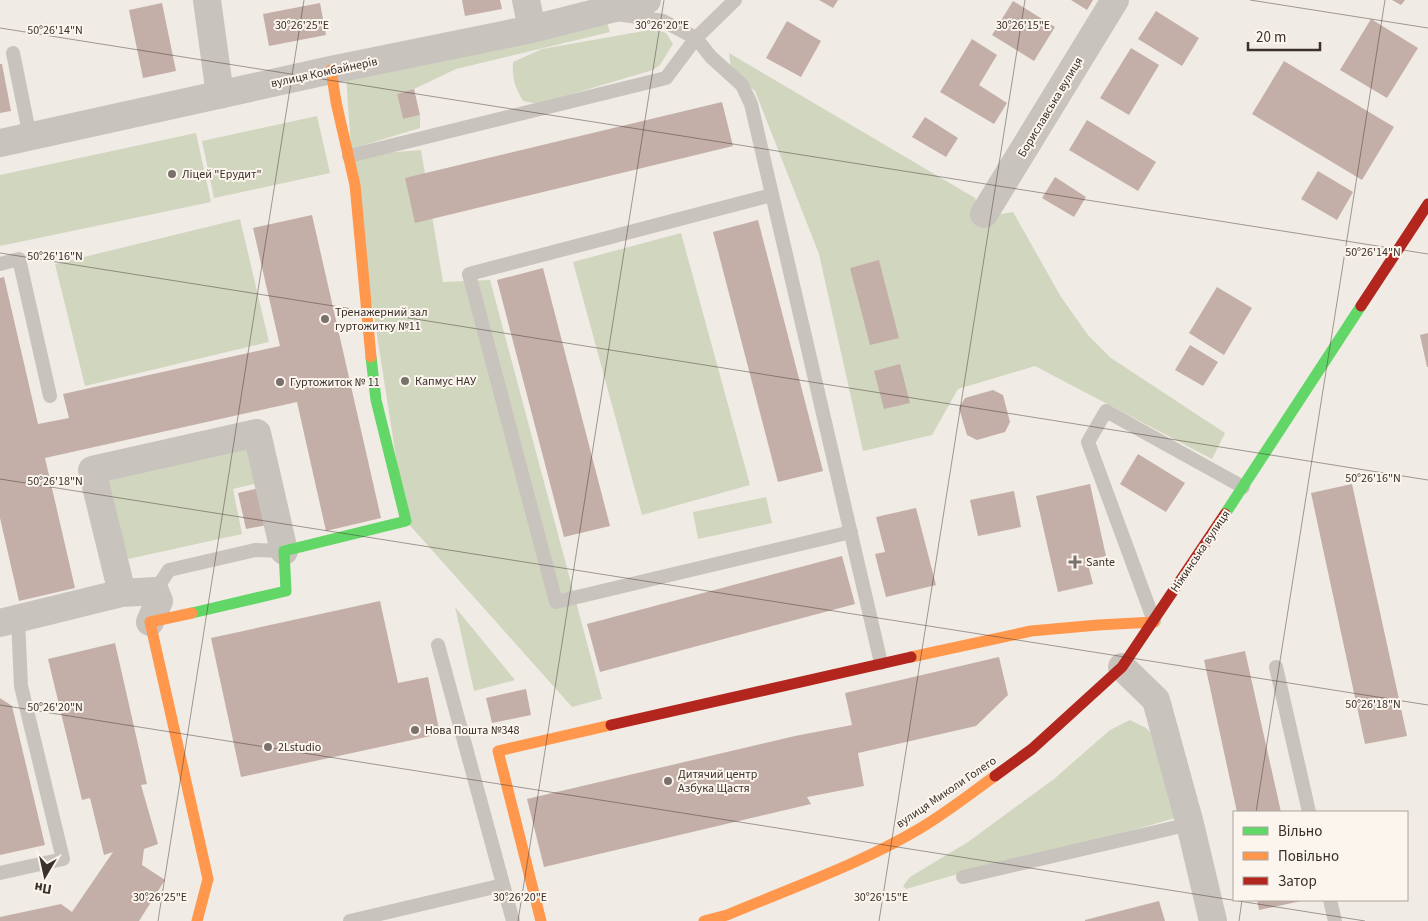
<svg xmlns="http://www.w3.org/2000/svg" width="1428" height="921" font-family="'Source Sans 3',sans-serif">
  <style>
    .green { fill: #d1d6bf }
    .building { fill: #c3afa7 }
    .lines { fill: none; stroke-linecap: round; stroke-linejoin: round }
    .lane { stroke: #c9c3be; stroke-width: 14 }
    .street { stroke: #c9c3be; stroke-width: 28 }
    .fast { stroke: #63d668; stroke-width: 11 }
    .slow { stroke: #ff974d; stroke-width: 11 }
    .jam { stroke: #b3261e; stroke-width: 11 }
    .ticks { fill: none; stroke: #3b302b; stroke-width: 1; stroke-opacity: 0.45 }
    .poi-dot { fill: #7a716c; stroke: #fbf5ee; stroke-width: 2 }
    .labels { text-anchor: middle; stroke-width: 4; stroke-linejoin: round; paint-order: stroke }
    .street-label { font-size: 12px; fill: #3b302b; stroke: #fbf5ee }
    .poi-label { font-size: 12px; fill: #3b302b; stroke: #fbf5ee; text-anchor: start }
    .ticks-label { font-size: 12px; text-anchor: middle; fill: #3b302b; stroke: #fbf5ee; stroke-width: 4; stroke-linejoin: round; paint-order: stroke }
  </style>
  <rect width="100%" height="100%" fill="#f0ebe5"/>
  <path class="green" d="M606,20L610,32L456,69L414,89L397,94L403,119L420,115V128L351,149L346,76Z
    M655,29L666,33L673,44L660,65L653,70L538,104L523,101C515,87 512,79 513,62L542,49Z
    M729,53L975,198L979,209L995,215L1013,212L1061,297L1088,335L1111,358L1225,433L1212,459L1035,366L958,389L932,435L863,451L819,254L755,91L731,69Z
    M317,116L330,173L214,198L202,141Z
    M196,133L211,202L0,246V175Z
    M421,150L443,282L490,280L602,699L572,707L406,521L349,156Z
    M240,219L269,342L85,386L55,264Z
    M681,233L750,485L642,515L573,262Z
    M251,444L258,483L233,489L242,534L128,559L104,477Z
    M766,497L772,523L698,539L693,512Z
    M455,607L515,680L474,691Z
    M1130,720L1146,728L1156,738L1175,818L1075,847L972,870L906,889L903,886L910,877L968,842L1054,779L1110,730Z"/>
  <path class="building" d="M462,0H500L502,9L465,16Z
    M819,0H838L833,8Z
    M1071,0H1093L1087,10Z
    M1392,0H1405L1401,5Z
    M1013,1L1055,27L1034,61L992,35Z
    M162,3L176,71L143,78L129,10Z
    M320,3L326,35L269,46L263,14Z
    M1156,11L1199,38L1182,66L1138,39Z
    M1371,19L1418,48L1387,98L1340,70Z
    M787,21L821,41L801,77L766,58Z
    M972,39L997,55L979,85L1007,103L994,124L940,92Z
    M1131,48L1159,65L1129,115L1100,98Z
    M1284,61L1394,127L1362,180L1252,114Z
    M0,64H2L11,111L0,113Z
    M414,89L420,115L403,119L397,94Z
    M722,102L733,146L415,223L405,178Z
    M925,117L958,138L946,157L912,137Z
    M1087,120L1156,162L1138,191L1069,150Z
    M1318,171L1353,192L1337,220L1301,199Z
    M1055,177L1086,197L1074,217L1042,198Z
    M312,215L381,518L326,531L297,402L45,458L75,588L19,601L0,518V278L4,277L38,424L69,418L63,394L280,346L253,228Z
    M758,220L823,471L778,482L713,232Z
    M879,260L899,338L870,345L850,268Z
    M543,268L610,526L564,537L497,280Z
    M1217,287L1252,308L1224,355L1189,333Z
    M1428,333V367H1427L1420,335Z
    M1190,345L1218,362L1203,386L1175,370Z
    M900,364L910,403L884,409L874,371Z
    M993,390L1003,395L1010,422L1005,432L977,440L967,435L959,408L965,398Z
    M1138,454L1185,483L1166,512L1120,484Z
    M1090,484L1106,556L1087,560L1093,584L1058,592L1036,496Z
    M1352,484L1407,736L1365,744L1311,493Z
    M259,488L267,525L246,529L238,493Z
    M1014,491L1021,527L978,536L970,500Z
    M916,508L936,585L886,597L875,554L885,552L876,517Z
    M842,556L855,604L600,672L587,624Z
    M380,601L398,683L428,677L440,734L241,777L211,638Z
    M115,643L147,784L141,785L158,844L144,849L142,865L165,880L139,921H0V917L61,904L72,912L113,852L104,855L90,798L82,800L48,659Z
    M1245,651L1281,812H1237L1204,660Z
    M999,657L1008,695L976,726L858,753L864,786L807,797L811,804L544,867L527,799L795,736L852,725L845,693Z
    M526,689L531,715L492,723L486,698Z
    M0,698L12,706L45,845L0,855Z
    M1257,900H1301V901L1259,910Z
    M1159,901L1165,921H1085V920Z"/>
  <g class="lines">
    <path class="lane" d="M617,14L663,21L696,38L711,57L742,85L751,104L881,663
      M13,53L30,137
      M349,156L666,78L696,38L735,0
      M772,195L469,274L556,602L851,532
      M0,264L19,259L50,396
      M155,591L169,570L255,550L284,551
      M1154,621L1088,442L1106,411L1243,487
      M438,645L513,921
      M1276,667L1309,812
      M0,873L63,859L21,686L18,620
      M963,877L1190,824
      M1330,900L1335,921
      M350,921L503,885"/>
    <path class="street" d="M207,0L220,95
      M526,0L532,29
      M0,143L331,70L532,29L647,0
      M984,214L1115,0
      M122,593L155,591L159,601L150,622
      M0,623L122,593L92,470L257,433L284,551
      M1122,667L1156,700L1190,824L1213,921"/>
    <path class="fast" d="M1225,514L1361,306
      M192,613L286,591L284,551L406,521L376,400L371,357"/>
    <path class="slow" d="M331,70L336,102L355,185L371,357
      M192,613L150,622L208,879L197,921
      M911,657L1031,631L1098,625L1154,622
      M541,921L498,751L611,725
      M704,921L727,915C791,888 860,864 919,829C946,813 970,794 995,776"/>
    <path class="jam" d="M1361,306L1428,204
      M611,725L911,657
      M995,776L1032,749L1122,667L1225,514"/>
  </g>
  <path class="ticks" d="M1250,0L1428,28M0,28L1428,254M0,253L1428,480M0,479L1428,705M0,705L1365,921M1256,812L1385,0M158,921L304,0M518,921L664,0M879,921L1025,0M1239,921L1242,900"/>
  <g class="poi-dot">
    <circle cx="172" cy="174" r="5"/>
    <circle cx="325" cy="319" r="5"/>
    <circle cx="405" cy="381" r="5"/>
    <circle cx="280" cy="382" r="5"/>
    <path d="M1072.5 554.5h5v5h5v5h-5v5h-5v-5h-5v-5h5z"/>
    <circle cx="415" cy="730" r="5"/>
    <circle cx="268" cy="747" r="5"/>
    <circle cx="668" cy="781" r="5"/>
  </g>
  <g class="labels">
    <g class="street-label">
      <text transform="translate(324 72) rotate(-12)" y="4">вулиця Комбайнерів</text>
      <text transform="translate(1050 107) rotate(-59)" y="4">Бориславська вулиця</text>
      <text transform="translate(1200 551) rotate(-56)" y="4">Ніжинська вулиця</text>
      <text transform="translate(946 792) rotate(-34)" y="4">вулиця Миколи Голего</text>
    </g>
    <g class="poi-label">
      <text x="182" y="178">Ліцей "Ерудит"</text>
      <text x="335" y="316">Тренажерний зал<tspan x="335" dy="14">гуртожитку №11</tspan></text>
      <text x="415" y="385">Капмус НАУ</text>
      <text x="290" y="386">Гуртожиток № 11</text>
      <text x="1086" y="566">Sante</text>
      <text x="425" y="734">Нова Пошта №348</text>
      <text x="278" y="751">2Lstudio</text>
      <text x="678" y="778">Дитячий центр<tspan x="678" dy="14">Азбука Щастя</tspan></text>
    </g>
  </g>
  <g class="ticks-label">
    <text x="302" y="29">30°26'25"E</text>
    <text x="662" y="29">30°26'20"E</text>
    <text x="1023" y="29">30°26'15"E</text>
    <text x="55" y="34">50°26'14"N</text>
    <text x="1373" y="256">50°26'14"N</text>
    <text x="55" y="260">50°26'16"N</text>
    <text x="1373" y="482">50°26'16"N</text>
    <text x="55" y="485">50°26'18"N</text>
    <text x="1373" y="708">50°26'18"N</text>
    <text x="55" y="711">50°26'20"N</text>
    <text x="160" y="901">30°26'25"E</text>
    <text x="520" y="901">30°26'20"E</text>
    <text x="881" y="901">30°26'15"E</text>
  </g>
  <rect x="1233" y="811" width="175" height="90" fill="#fbf5ee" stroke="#aea6a0"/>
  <rect x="1243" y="827" width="25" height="8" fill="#63d668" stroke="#aea6a0"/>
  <text x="1278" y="836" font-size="15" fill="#3b302b">Вільно</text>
  <rect x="1243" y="852" width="25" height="8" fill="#ff974d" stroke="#aea6a0"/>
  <text x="1278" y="861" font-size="15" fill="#3b302b">Повільно</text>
  <rect x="1243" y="877" width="25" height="8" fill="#b3261e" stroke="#aea6a0"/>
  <text x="1278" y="886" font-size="15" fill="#3b302b">Затор</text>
  <g transform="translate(45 876) rotate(189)" stroke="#fbf5ee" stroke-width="4" paint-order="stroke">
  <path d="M0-4L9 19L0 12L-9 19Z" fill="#3b302b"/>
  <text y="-8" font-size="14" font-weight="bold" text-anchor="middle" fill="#3b302b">Пн</text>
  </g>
  <path d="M1248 42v8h72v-8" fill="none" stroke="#3b302b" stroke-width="2.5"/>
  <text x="1256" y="42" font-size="15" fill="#3b302b" stroke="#fbf5ee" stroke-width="4" paint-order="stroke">20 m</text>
</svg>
